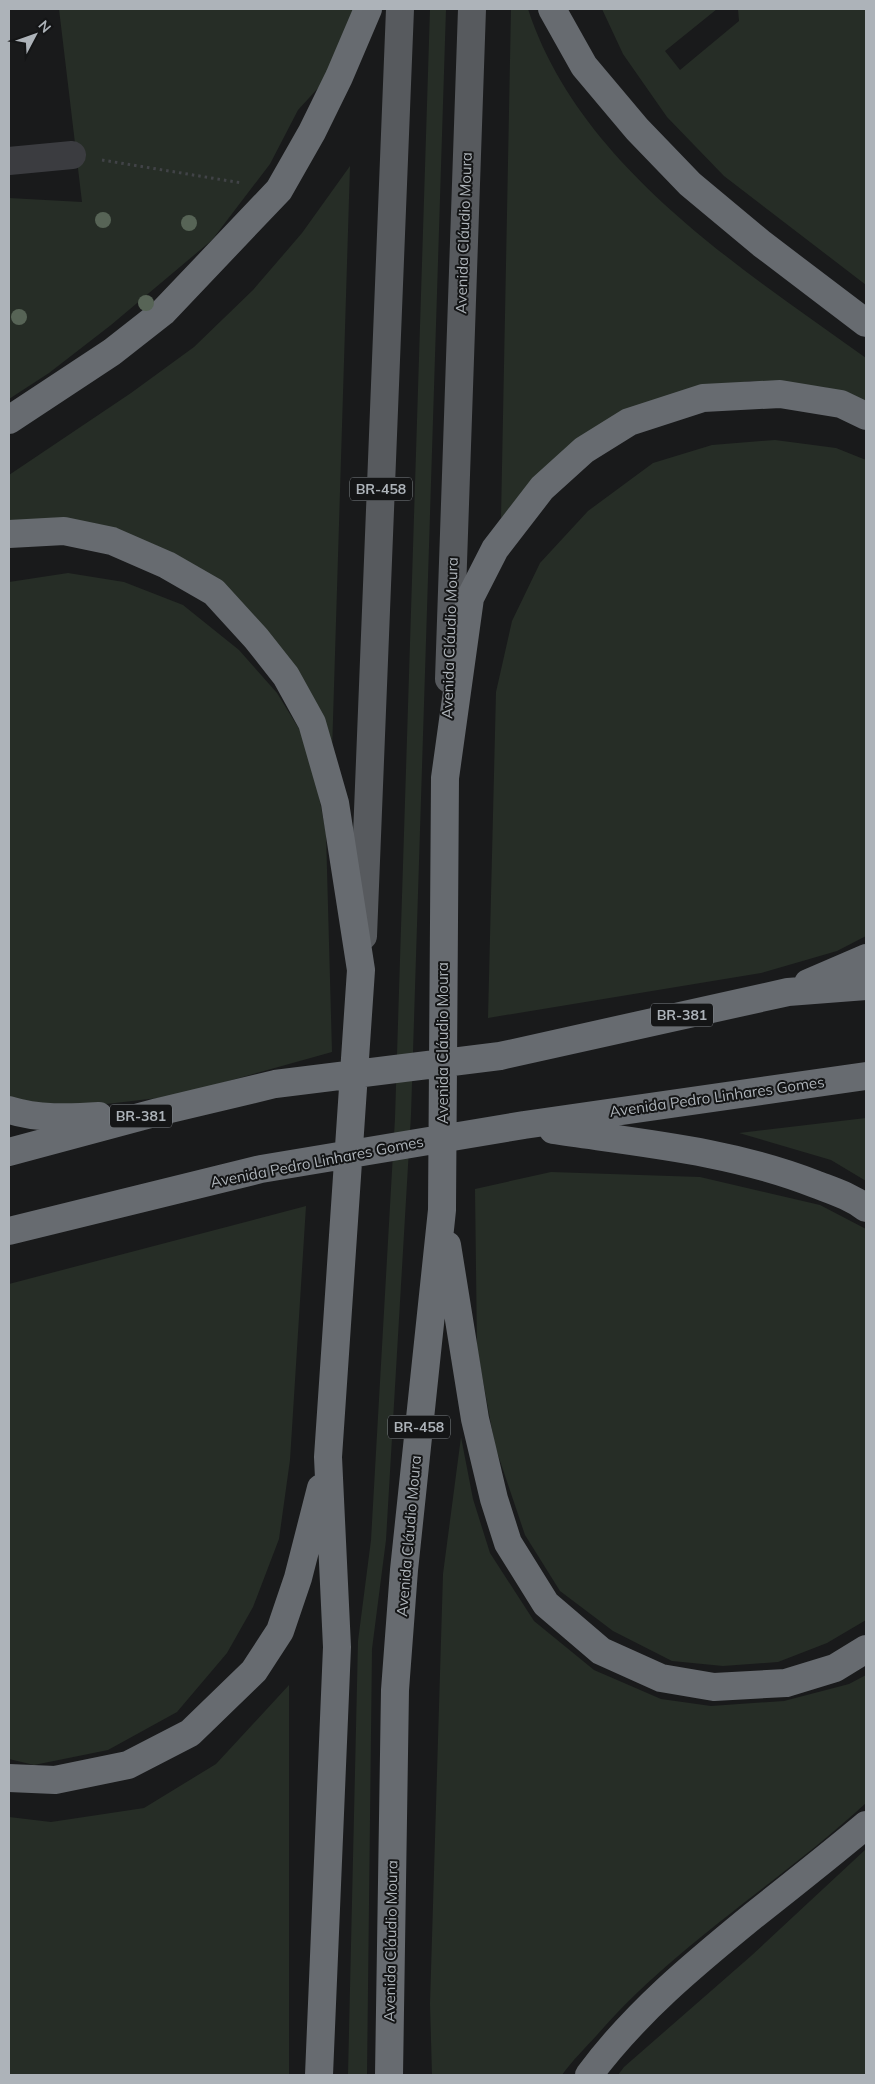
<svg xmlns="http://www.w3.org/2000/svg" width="875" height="2084" font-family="Mulish,sans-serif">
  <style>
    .green { fill: #262d26 }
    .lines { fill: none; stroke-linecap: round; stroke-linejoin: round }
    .path { stroke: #414347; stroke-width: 3; stroke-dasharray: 2.5 4; stroke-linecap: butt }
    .minor { stroke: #3b3c40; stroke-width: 28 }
    .major { stroke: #575a5e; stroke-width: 28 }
    .highway { stroke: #676b70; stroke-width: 28 }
    .tree { fill: #576456 }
    .labels { text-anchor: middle; stroke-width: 4; stroke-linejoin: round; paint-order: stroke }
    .shield { fill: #141516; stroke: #7f8488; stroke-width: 1 }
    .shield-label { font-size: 14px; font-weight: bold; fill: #adb3b9 }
    .street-label { font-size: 15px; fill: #adb3b9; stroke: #141516 }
  </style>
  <rect width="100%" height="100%" fill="#191a1b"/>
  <path class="green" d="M59,9H355L330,75L298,110L270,164L212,240L111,325L49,373L9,399V198L82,202Z
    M430,9H446L411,1115L386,1540L372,1649L367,2075H348L358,1641L371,1540L395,1118Z
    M511,9H528C579,165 739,267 866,358V401L824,387L750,381L679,394L549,469L501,518Z
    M602,9H717L665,51L680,70L739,21L738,9H866V285L724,176L667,117L623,54Z
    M350,166L332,752L296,670L164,563L59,541L9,547V475L131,393L194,347L253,290L302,233Z
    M775,440L836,448L866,460V936L837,951L761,973L488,1018L496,692L512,621L540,563L588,511L653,463L712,445Z
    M68,573L124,582L183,605L239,650L277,693L309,745L326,833L332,1052L175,1096L89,1106L9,1101V582Z
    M866,1118V1181L831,1160L739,1133Z
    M551,1172L700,1177L820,1205L866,1229V1620L827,1643L778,1662L723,1666L672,1661L613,1631L560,1591L525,1535L495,1446L477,1348L475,1189Z
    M306,1206L290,1460L279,1539L253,1607L227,1653L177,1712L108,1750L34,1765L9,1759V1284Z
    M461,1437L473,1499L490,1553L534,1621L594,1670L661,1699L711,1706L784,1701L849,1684L866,1675V1803C779,1883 675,1945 597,2035C585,2048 572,2061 562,2075H432L430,2004L443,1574Z
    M289,1685V2075H9V1817L51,1822L144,1808L216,1764Z
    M866,1849V2075H618L624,2067L751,1956Z"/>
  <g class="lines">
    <path class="path" d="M102,160L242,183"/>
    <path class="minor" d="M9,161L72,155"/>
    <path class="major" d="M449,679L472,9
      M363,936L400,9"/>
    <path class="highway" d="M552,9L584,66L637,129L690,184L762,244L866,323
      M9,420L112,352L163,312L279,190L312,132L339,77L368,9
      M9,534L64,531L112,541L167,565L214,592L256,638L286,676L312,723L335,803L361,970L328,1457L337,1647L319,2075
      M808,983L866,958
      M9,1110C38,1119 69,1118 99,1116
      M553,1130C641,1143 731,1151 815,1184C833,1191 850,1196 866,1208
      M9,1152L158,1112L275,1084L500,1056L788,992L866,986
      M9,1231L261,1169L524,1125L866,1076
      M447,1245L475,1419L494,1499L508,1543L546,1604L601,1651L661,1678L714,1687L786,1683L835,1668L866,1649
      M9,1778L55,1780L128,1765L190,1733L254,1671L280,1631L298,1578L321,1488
      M389,2075L395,1690L404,1570L442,1210L445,778L470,598L495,549L542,488L584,450L629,422L703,398L780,394L841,404L866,416
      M589,2075C635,2013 693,1965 753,1916C791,1886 829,1856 866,1825"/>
  </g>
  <g class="tree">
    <circle cx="103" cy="220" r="8"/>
    <circle cx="189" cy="223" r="8"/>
    <circle cx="146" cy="303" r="8"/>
    <circle cx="19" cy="317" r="8"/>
  </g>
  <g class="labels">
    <g class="shield">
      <rect x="350" y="477.5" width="62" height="23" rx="4"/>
      <rect x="651" y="1003.5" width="62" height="23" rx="4"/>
      <rect x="110" y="1104.5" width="62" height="23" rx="4"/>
      <rect x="388" y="1415.5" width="62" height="23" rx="4"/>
    </g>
    <g class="shield-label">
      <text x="381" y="494">BR-458</text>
      <text x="682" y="1020">BR-381</text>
      <text x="141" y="1121">BR-381</text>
      <text x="419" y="1432">BR-458</text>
    </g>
    <g class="street-label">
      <text transform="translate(464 233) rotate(-88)" y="5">Avenida Cláudio Moura</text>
      <text transform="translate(450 638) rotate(-88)" y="5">Avenida Cláudio Moura</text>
      <text transform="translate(443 1043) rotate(-90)" y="5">Avenida Cláudio Moura</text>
      <text transform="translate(717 1097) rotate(-8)" y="5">Avenida Pedro Linhares Gomes</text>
      <text transform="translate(317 1162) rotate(-11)" y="5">Avenida Pedro Linhares Gomes</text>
      <text transform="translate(409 1536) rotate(-85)" y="5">Avenida Cláudio Moura</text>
      <text transform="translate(391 1941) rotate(-89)" y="5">Avenida Cláudio Moura</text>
    </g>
  </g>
  <rect width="875" height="2084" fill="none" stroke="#adb3b9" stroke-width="20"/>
  <g transform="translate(35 35) rotate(49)" stroke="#141516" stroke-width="4" paint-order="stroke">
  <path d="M0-4L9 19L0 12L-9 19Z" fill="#adb3b9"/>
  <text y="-8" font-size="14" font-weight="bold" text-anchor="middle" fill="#adb3b9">N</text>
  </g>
</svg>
